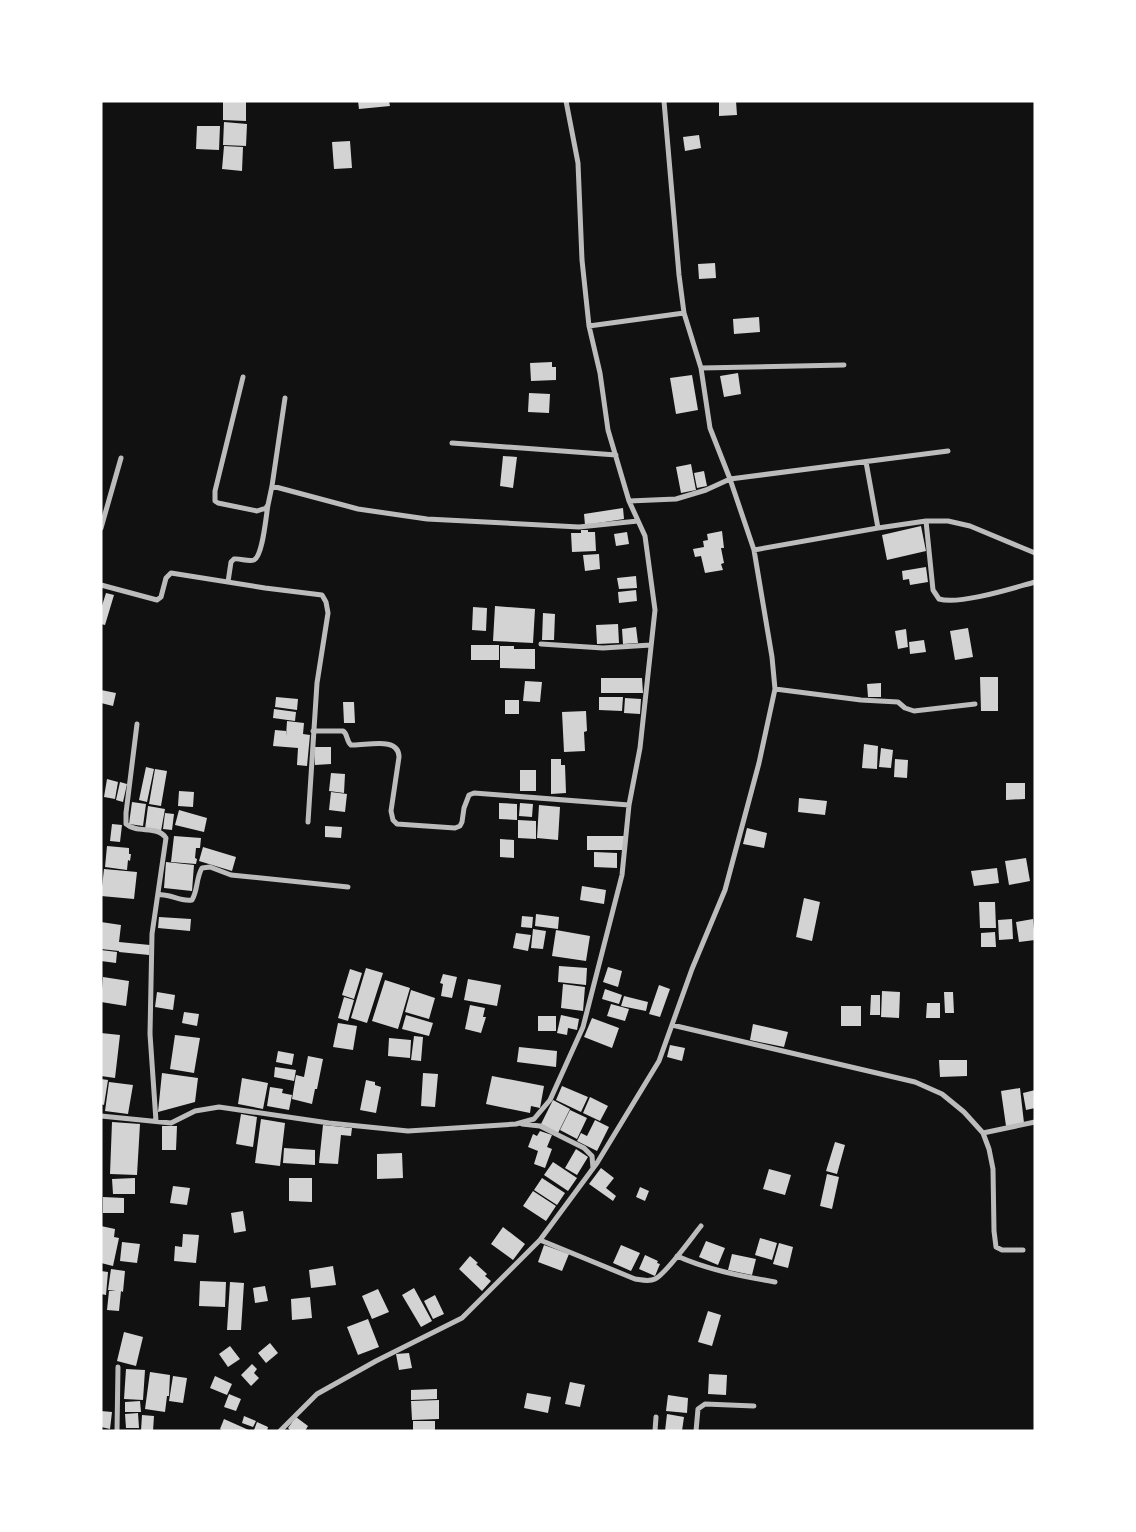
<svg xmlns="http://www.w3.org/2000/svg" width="1136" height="1532" font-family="'IBM Plex Serif',serif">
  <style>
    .building { fill: #d3d3d3 }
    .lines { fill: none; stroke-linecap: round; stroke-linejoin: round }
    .minor { stroke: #bcbcbc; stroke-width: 5 }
  </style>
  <rect width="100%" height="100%" fill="#111"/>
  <path class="building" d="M223,101H246V121L223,120Z
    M358,101H389L390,106L359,109Z
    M719,101H736L737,115L719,116Z
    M224,122L247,124L246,146L223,145Z
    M197,126H220L219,150L196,149Z
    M699,135L701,148L685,151L683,137Z
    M350,141L352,168L334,169L332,142Z
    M224,146L243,147L242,171L222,169Z
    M715,263L716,278L699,279L698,264Z
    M759,317L760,332L734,334L733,319Z
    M552,362V367H556V380L531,381L530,363Z
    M738,373L741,394L724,397L720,376Z
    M692,375L698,410L676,414L670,378Z
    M529,393L550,394L549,413L528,412Z
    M503,456L517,457L513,488L500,486Z
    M691,464L696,490L681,493L676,467Z
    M704,471L707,486L697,488L694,473Z
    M623,508L624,519L585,525L584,514Z
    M921,526L926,551L887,560L882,535Z
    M581,530H588V532H595L596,551L572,552L571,533H581Z
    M722,531L724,548H721L724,563L721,564L723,570L705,573L701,556L695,557L693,549L704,547L703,541L708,540L707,534Z
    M627,532L629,544L616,546L614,534Z
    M599,554L600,569L585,571L583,555Z
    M926,567L928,582L910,585L909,579L903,580L902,571Z
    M636,576L637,588L619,589L617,578Z
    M636,590L637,601L619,603L618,592Z
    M106,593L114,595L105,625L101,624V609Z
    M495,606L535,609L533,643L493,641Z
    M473,607L487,608L486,631L472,630Z
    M543,613L555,614L554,640H542Z
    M618,624L619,643L597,644L596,625Z
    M636,627L638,643L623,644L622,629Z
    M968,628L973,657L955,660L950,631Z
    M906,629L908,647L898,649L895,631Z
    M924,640L926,652L910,654L909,642Z
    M471,645H499V660H471Z
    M500,646H514V649H535V669L500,668Z
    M980,677H998V711H981Z
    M601,678H642L643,693H601Z
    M525,681L542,682L540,702L523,701Z
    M881,683V697H868L867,684Z
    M101,690L116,693L113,706L101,703Z
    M276,697L298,699L297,710L275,707Z
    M599,697H623L622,711L599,710Z
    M625,698L641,699L640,714L624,713Z
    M505,700H519V714H505Z
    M343,702H354L355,723H344Z
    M274,709L296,712L295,721L273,718Z
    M586,711L587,731L584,732L585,751L564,752L562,712Z
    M287,721L304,723L303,734L310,735L307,766L297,765L298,748L273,746L275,730L286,731V736Z
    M864,744L878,746L877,769L862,768Z
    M314,747H331V764L315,765Z
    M881,748L893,750L891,768L879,767Z
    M551,759H561V765H565L566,793L551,794Z
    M895,759L908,760L907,778L894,777Z
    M146,767L154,769L147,802L139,800Z
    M155,769L167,771L161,806L149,804Z
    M520,770H536V791H520Z
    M331,773L345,774L344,793L329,791Z
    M107,779L118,782L115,799L104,797Z
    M120,782L127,784L123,802L116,800Z
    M1006,783H1025V799L1006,800Z
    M179,791L194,792L193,807L178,806Z
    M331,792L347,794L345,812L329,810Z
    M799,798L827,801L825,815L798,812Z
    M132,802L146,804L143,826L129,824Z
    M499,803L517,804V820L499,819Z
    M520,803L533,804L532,817L519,816Z
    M539,805L560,807L558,840L537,838Z
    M148,806L165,809L161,831L145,829Z
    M179,810L207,818L204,832L175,825Z
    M165,813L174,814L172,830L163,829Z
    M518,820L536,821V839L518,838Z
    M112,824L122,825L120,842L110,841Z
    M325,826L342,827L341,838L325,837Z
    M747,828L767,833L764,848L743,844Z
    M174,836L201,838L200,848H196L195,858L197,859L196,864L171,862Z
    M587,836H624V850H587Z
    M500,839L514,840V858L500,857Z
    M107,846L129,848V854H131L130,861L128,860L127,870L105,867Z
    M203,847L236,857L232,871L199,861Z
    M594,852L617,853V868L594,867Z
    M1026,858L1030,881L1009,885L1005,861Z
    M166,862L194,865L192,891L164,888Z
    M997,868L999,883L974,886L971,871Z
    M104,869L137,872L134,899L101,896Z
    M582,886L606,890L604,904L580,900Z
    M804,898L820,902L812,941L796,937Z
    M979,902H995L996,928H980Z
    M536,914L559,917L558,929L535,926Z
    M522,916L533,917L532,928L521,927Z
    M159,917L191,919L190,931L158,928Z
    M1012,919L1013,939L999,940L998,920Z
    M1033,919L1035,940L1019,942L1016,922Z
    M101,922L121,925L119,942L150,945L149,955L119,952V951L101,949Z
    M533,929L546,931L543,949L531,948Z
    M556,930L590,936L586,961L552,956Z
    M995,932L996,947H981V933Z
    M516,933L531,935L528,951L513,948Z
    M101,950L117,952L116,963L101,961Z
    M559,966L587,968L586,985L558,982Z
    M608,967L622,971L618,987L603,982Z
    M366,968L383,973L367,1023L351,1018Z
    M350,969L362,973L354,999L342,995Z
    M443,974L457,977L452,998L441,996L443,984L440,983Z
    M103,977L129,981L126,1006L101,1002Z
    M468,979L501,985L497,1006L464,1000Z
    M385,980L410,988L398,1029L372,1021Z
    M563,984L585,987L583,1011L561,1008Z
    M659,985L670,989L660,1017L649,1014Z
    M605,989L622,995L619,1004L602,999Z
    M411,990L435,998L429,1019L405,1012Z
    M882,991L900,992L899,1018L881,1017Z
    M157,992L175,995L173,1010L155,1007Z
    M944,992H953L954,1013H945Z
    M871,995H880V1015H870Z
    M624,996L648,1002L646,1011L621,1006Z
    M344,997L354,1000L348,1021L338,1018Z
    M927,1003H940V1018H926Z
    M611,1004L629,1009L625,1021L607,1016Z
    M470,1005L485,1008L483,1017H486L481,1033L465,1029Z
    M841,1006H861V1026H841Z
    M184,1012L199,1014L197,1026L182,1023Z
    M406,1015L433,1023L429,1036L402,1029Z
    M561,1015L579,1019L577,1030L568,1028L567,1035L557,1033Z
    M538,1016H556V1031H538Z
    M592,1018L619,1028L612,1048L584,1037Z
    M338,1023L357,1026L353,1050L333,1047Z
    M753,1024L788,1032L784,1047L750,1040Z
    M101,1033L120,1035L115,1078L101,1076Z
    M175,1035L200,1038L194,1073L170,1069Z
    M414,1036L423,1037L421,1061L411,1060Z
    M389,1038L411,1040L410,1058L388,1056Z
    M670,1045L685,1048L682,1061L667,1057Z
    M519,1047L557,1051L556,1067L517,1062Z
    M278,1051L294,1054L292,1065L276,1062Z
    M308,1056L323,1059L317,1089H315L312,1104L292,1099L296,1075L304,1077Z
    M939,1060H967V1076L940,1077Z
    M275,1067L296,1070L294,1081L274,1077Z
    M162,1073L198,1078L195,1102L158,1112Z
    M423,1073L438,1074L435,1107L421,1106Z
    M492,1076L544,1086L540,1108L531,1106L530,1113L486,1104Z
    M242,1078L268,1083L263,1109L238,1104Z
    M101,1079L108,1080L104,1105L101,1104Z
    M366,1080L375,1082V1085L381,1087L376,1113L360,1110Z
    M109,1082L133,1085L128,1114L105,1111Z
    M562,1086L588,1097L581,1112L556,1100Z
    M270,1087L283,1089L282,1093L292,1095L289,1110L267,1106Z
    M1020,1088L1024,1123L1006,1126L1001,1091Z
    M1035,1090V1108L1026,1110L1023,1093Z
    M590,1097L608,1106L600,1121L583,1113Z
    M553,1100L570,1109L558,1133L541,1124Z
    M570,1110L587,1118L577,1139L560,1130Z
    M241,1114L257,1117L253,1147L236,1144Z
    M261,1119L285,1123L280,1166L255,1163Z
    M595,1120L609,1127L597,1151L577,1141L581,1133L587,1136Z
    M112,1122L140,1124L137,1175L110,1174Z
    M323,1125L352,1128L351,1136L341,1135L338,1164L319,1163Z
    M162,1126H177L176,1150H162Z
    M540,1131L552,1135L547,1147L552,1149L545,1168L534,1164L538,1151L528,1147L533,1134L537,1136Z
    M835,1142L845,1145L837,1174L826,1171Z
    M284,1148L315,1150V1165L283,1163Z
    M576,1149L588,1157L577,1175L565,1168Z
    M402,1153L403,1178L377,1179V1154Z
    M553,1162L577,1178L568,1191L544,1175Z
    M601,1168L614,1178L606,1188L616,1196L613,1201L589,1184Z
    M769,1169L791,1175L785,1195L763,1189Z
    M827,1174L839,1177L832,1209L820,1206Z
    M135,1178V1194H113L112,1179Z
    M289,1178H312V1202L289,1201Z
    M542,1178L565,1193L557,1205L534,1190Z
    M173,1186L190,1188L187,1205L170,1203Z
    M640,1187L649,1191L645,1201L636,1197Z
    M533,1191L556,1206L546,1221L523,1206Z
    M103,1197L124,1198V1213H103Z
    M243,1211L246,1231L234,1233L231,1213Z
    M101,1226L115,1229L114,1237L119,1238L113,1266L101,1263Z
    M503,1227L525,1244L513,1260L491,1244Z
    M183,1234L199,1235L196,1263L174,1261L175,1246L182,1247Z
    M760,1238L777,1243L772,1260L755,1255Z
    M706,1241L725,1248L718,1265L699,1257Z
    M122,1242L140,1244L137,1263L120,1261Z
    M779,1243L793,1247L788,1268L773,1264Z
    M544,1245L569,1254L562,1271L538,1262Z
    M621,1245L640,1253L631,1271L613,1263Z
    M732,1254L756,1259L752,1275L728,1270Z
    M645,1255L658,1261L657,1263L660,1264L655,1276L639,1269Z
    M470,1256L478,1263L476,1264L487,1274L485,1276L491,1281L482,1291L459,1269Z
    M333,1266L336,1285L311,1288L309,1270Z
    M111,1269L125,1271L123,1292L121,1291L119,1311L107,1310L109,1291H116L108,1290Z
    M101,1271L108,1272L106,1295L101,1294Z
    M200,1281L226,1282L225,1307L199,1306Z
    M230,1282L244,1283L241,1330H227Z
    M265,1286L268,1301L255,1303L253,1288Z
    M414,1288L432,1321L421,1327L402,1295Z
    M378,1289L389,1312L372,1319L362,1296Z
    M435,1295L444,1314L433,1319L424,1301Z
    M310,1297L312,1318L292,1320L291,1299Z
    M708,1311L721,1315L712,1346L698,1342Z
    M368,1319L379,1347L358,1355L347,1327Z
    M124,1332L143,1337L136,1366L117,1361Z
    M270,1343L278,1353L266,1363L258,1353Z
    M230,1346L240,1359L228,1367L219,1354Z
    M409,1353L412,1368L399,1370L396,1354Z
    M252,1364L257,1369L254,1373L259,1378L251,1386L241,1375Z
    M126,1369L145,1370L143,1400L124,1399Z
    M150,1372L170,1375L169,1396H167L165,1412L145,1409Z
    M709,1374L727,1375L726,1395L708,1394Z
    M173,1376L187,1378L183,1403L169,1401Z
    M215,1376L232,1384L227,1395L210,1388Z
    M570,1382L585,1385L580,1407L565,1404Z
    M437,1389V1399L411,1400V1390Z
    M527,1393L551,1397L548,1413L524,1408Z
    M229,1394L241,1399L236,1411L224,1407Z
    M668,1395L688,1398L687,1413L666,1411Z
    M439,1400V1419L412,1420L411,1401Z
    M140,1401L141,1412H125V1402Z
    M101,1411L112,1412L110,1429L101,1427Z
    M138,1413L139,1428H126L125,1414Z
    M667,1414L684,1417L682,1431H665Z
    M142,1415L154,1416L153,1431H141Z
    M244,1416L256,1421L253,1427L242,1423Z
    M296,1417L308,1426L305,1431H291L288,1428Z
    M224,1419L251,1431H223L220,1429Z
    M413,1421H435V1431H413Z
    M257,1422L268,1427L267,1431L254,1430Z"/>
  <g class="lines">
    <path class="minor" d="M589,326L684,313
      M701,368L844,365
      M243,377L215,491V501L218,503L257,511L266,508L268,505L272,486L285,398
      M452,443L616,455
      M866,462L878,528
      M272,486L358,509L427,519L579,527L638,521
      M629,501L676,499L706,490L730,479L948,451
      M926,521L933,590L939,599C960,605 1013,588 1035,582
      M101,528L121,458
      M754,550L878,528L926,521H948L970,526L1035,553
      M228,582L231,562L234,559C240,558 248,562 254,560C263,556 266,515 268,505
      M101,585L157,600L161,597L166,578L171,573L265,588L322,595L326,602L328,613L317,683L308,822
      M541,644L603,648L651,645
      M775,689L861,700L898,702L905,708L914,711L975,704
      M137,724L126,813V824C137,834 158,825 166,838L152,934L150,1034L156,1121
      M313,731H343C348,734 346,741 351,745C366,746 399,736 399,757L391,811L393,820L397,824L455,828L460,826L462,822L464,808L469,795L474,793L629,805
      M158,895C170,893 179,902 192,900C198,890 196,878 202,868L210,867L231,875L348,887
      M672,1025L915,1082L942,1094L964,1112L983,1133L989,1149L993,1169L994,1231L996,1247L1002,1250H1023
      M101,1116L171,1123L195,1111L219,1107L329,1123L408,1131L516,1124L534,1119L550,1100L583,1027L622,875L629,805L640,748L655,610L645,536L629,501L608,430L600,373L589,326L582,260L578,163L566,101
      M522,1124L540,1126L584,1148L592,1156L593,1168
      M983,1133L1035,1122
      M540,1240L635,1279C642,1280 649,1282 655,1279C666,1274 692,1237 701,1226
      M677,1256C708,1270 741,1276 775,1282
      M117,1431L118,1367
      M280,1431L317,1394L376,1361L462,1318L540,1240L597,1163L659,1061L692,969L725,890L759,763L775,689L772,657L754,550L730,479L710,428L701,368L684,313L679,275L664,101
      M655,1431L656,1417
      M696,1431L698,1409L705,1404L754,1406"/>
  </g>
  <rect width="1136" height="1532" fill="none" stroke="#ffffff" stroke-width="205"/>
</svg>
